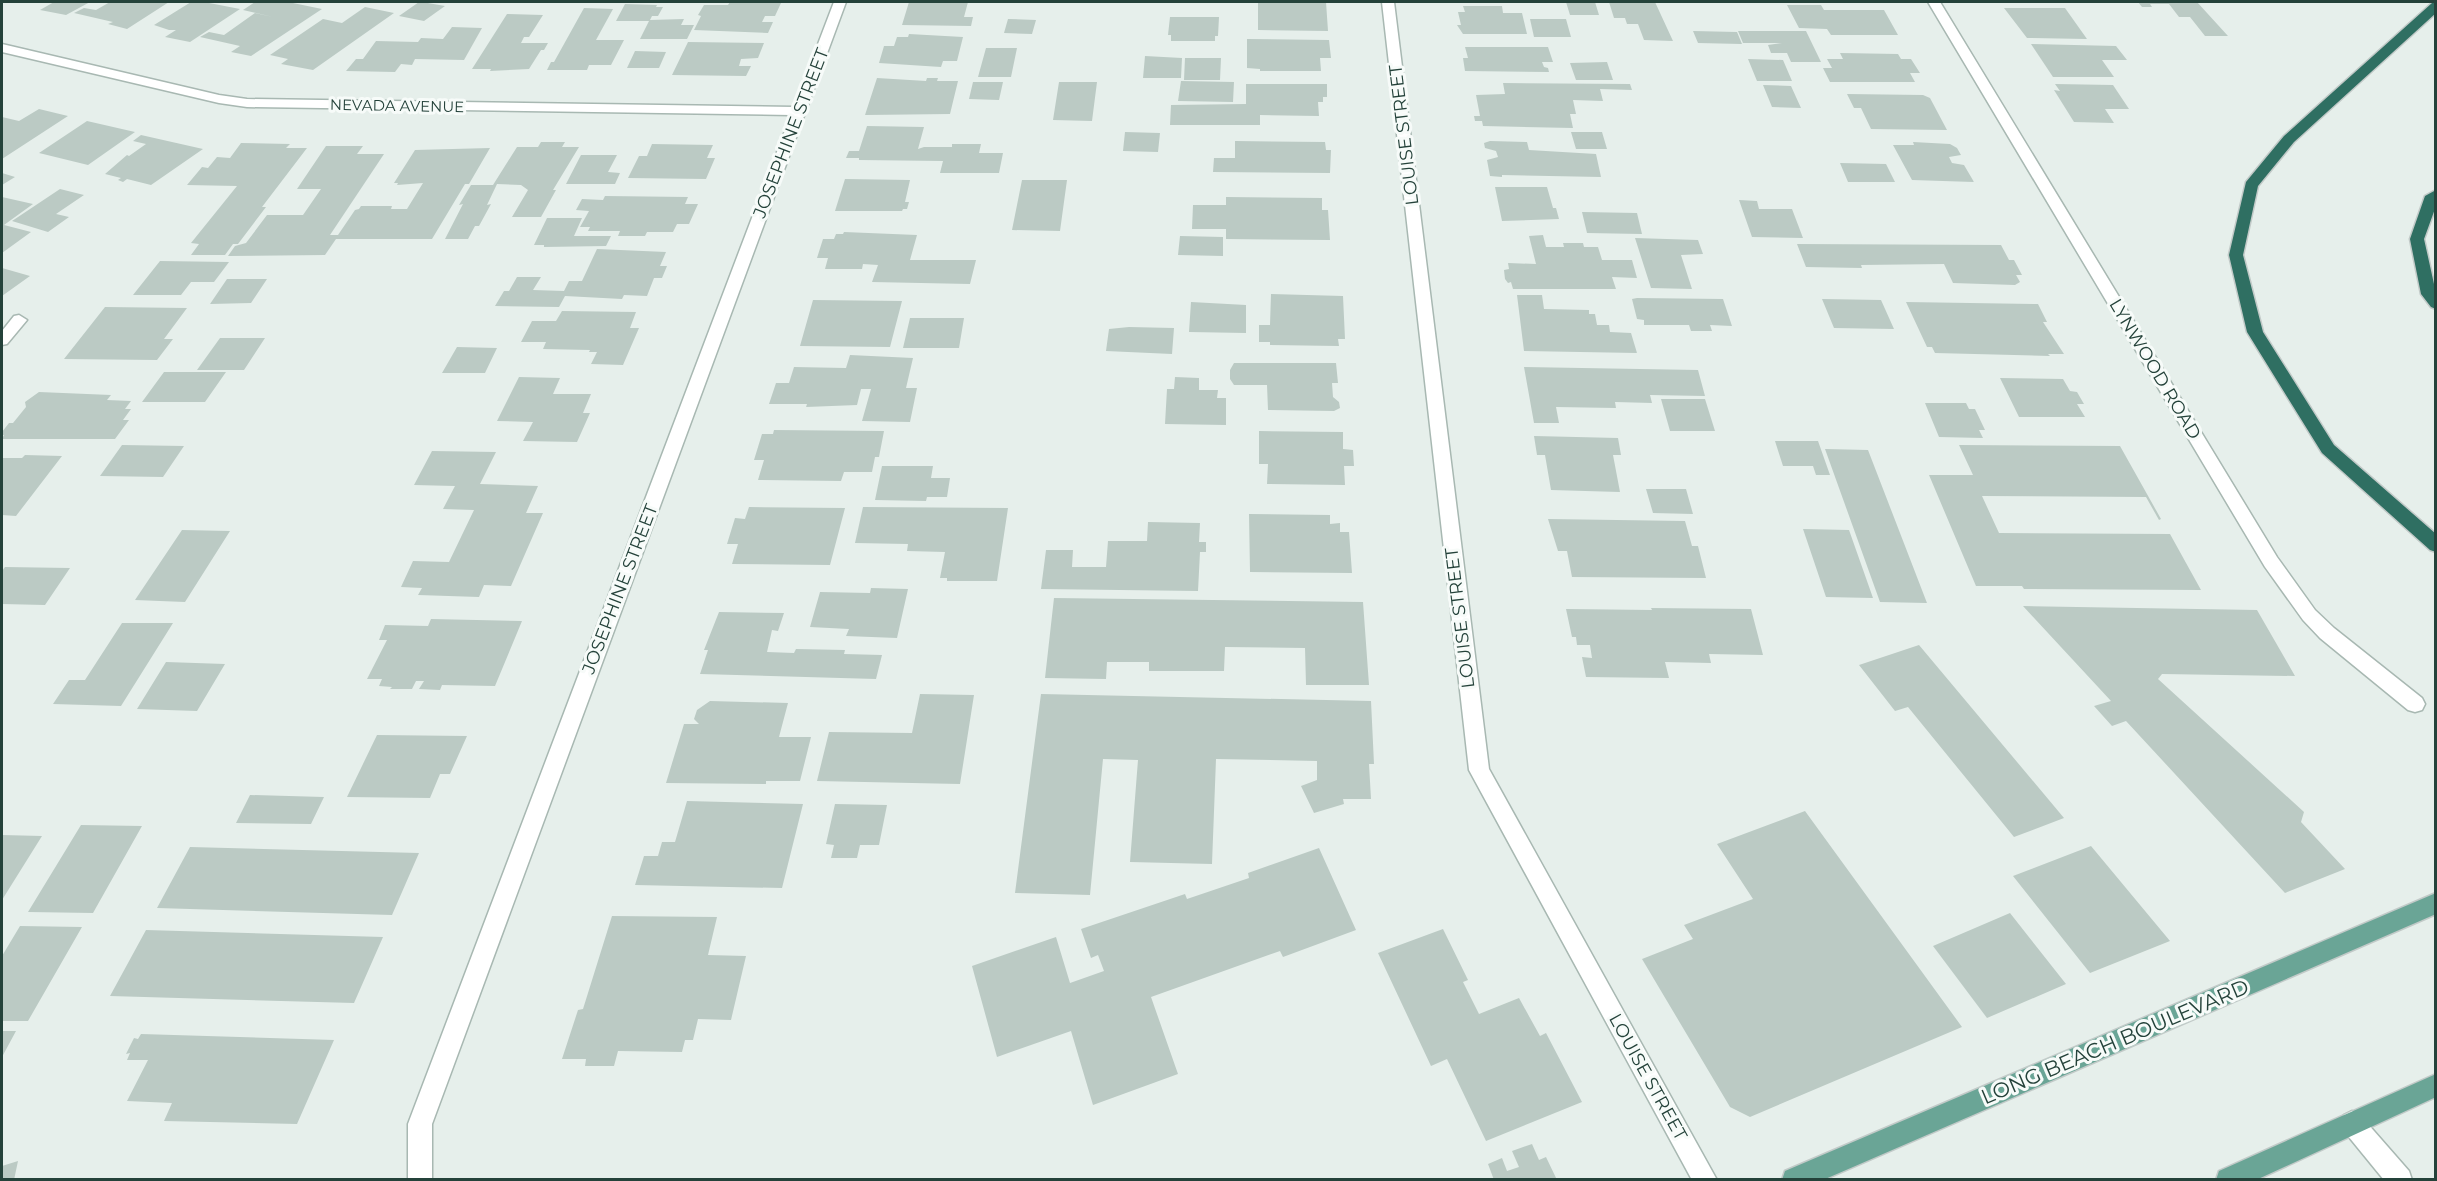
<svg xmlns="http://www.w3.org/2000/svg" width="2437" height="1181" font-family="Montserrat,sans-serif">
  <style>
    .building { fill: #bbcac4 }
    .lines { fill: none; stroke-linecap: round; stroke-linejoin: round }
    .service-casing { stroke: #a8b8b2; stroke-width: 3 }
    .minor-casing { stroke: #a8b8b2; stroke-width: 3 }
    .primary-casing { stroke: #c2cac8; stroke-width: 3 }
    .motorway-casing { stroke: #c2cac8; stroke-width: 3 }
    .service { fill: #fff; fill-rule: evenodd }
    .minor { fill: #fff; fill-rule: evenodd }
    .primary { fill: #6aa596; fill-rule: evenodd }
    .motorway { fill: #2f6f62; fill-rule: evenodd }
    .labels { text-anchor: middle; stroke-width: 6; stroke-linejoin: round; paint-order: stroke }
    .far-street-label { font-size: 15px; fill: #24423a; stroke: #f7fbf9 }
    .street-label { font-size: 18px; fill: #24423a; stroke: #f7fbf9 }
    .near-street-label { font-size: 21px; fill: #24423a; stroke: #f7fbf9 }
  </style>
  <rect width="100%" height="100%" fill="#e6efeb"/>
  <path class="building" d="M54,2H90L66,15L40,10Z
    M110,2H169L127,29L108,24L113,22L74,13L84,8L96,10Z
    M191,2H204L240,9L190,42L165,37L176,30H169L154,25Z
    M255,2H288L322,9L251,56L231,52L240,46L200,37L209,32L224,35L255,13L273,17L243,10Z
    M419,2H422L445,6L424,21L399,16Z
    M730,2L781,3L775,16H765L762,22H773L768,33L694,30L701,16L698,15L704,5H728Z
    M909,2H968L964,17H973L971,26L902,25Z
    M1258,2H1326L1328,31L1258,30Z
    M1566,2H1595L1599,15H1570Z
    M1609,2H1655L1673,41L1644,40L1638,24H1627L1625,18H1614Z
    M2138,2H2197L2228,36H2205L2190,17H2179L2169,4H2150L2152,7H2142Z
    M625,4L657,5L656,7H663L658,16H652L650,20L684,19L681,25H694L687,39H640L649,21H616Z
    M1787,5H1821L1824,10H1884L1898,35H1831L1827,29L1799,28Z
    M1463,6H1502L1503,13H1522L1527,34H1463L1457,25H1461L1458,12H1465Z
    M365,7L394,13L313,70L281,64L288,59L270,55L323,19L342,23Z
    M584,8L613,9L596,40H624L611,65H589L587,70H547L551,62H554Z
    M2004,8H2065L2087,39L2027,38Z
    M507,14L543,15L529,37H524L521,43H548L544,50H541L529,69L490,71L491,69H472Z
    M1170,17H1219L1218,36H1215V41H1171V35H1168Z
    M1008,19L1036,20L1032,34L1004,33Z
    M1530,19H1566L1571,37H1534Z
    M452,27L482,28L464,60L415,59L412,65L401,64L395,72L346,71L356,59H363L376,41L418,42L421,38L443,39Z
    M1693,31L1737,32L1742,44L1698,43Z
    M1738,31H1806L1821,62H1791L1787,53H1771L1768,45L1782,43H1743Z
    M909,34L963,37L957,61H943L941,67L879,63L884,46H894L897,37H908Z
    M1247,39L1329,40L1331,58H1320L1321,71H1260V69L1247,68Z
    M688,42L764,43L758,58L741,59L739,66H751L746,76L672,75Z
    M2031,44L2116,46L2127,60H2102L2114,77H2053Z
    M1465,47H1548L1553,62H1542L1544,67L1548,68L1549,72L1465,71L1463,58H1468Z
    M986,48H1017L1011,77H978Z
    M635,51L666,52L659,68H627Z
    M1840,53L1898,54L1901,59H1911L1920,73H1910L1915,82H1830L1823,68H1832L1827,59H1843Z
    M1145,56L1182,58L1181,78H1143Z
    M1185,58H1221L1220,80H1184Z
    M1748,59L1783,60L1792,81H1757Z
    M1607,62L1613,80H1576L1570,63Z
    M877,78L926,81L927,78H938L937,81H958L950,114L865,115Z
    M1181,81L1234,82L1233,102L1178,101Z
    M973,82H1003L999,100L969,99Z
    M1059,82H1097L1092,121L1053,120Z
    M1503,83L1630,84L1632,90L1600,89L1603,101L1573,100L1576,114H1570L1573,128L1483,126L1482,121H1475L1474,116H1480L1476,95L1505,94Z
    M1246,84H1327V97H1323V102H1318L1319,116L1260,115V125H1170L1171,105L1246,104Z
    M2055,84L2113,85L2129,109H2105L2114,123L2074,122L2054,90L2060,91Z
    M1763,85L1791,86L1801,108L1772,107Z
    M1847,94L1923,95L1930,98L1947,130L1871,129L1861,108H1854Z
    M39,109L68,116L2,159V117L19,121Z
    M87,121L135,132L88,165L39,153Z
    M867,126L924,127L918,149L924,147H952V144H981L979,153H1003L999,173H940L943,161L859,160V158H846L849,151H859Z
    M1125,132L1160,133L1158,152L1123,151Z
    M1571,132H1602L1607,149H1576Z
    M141,135L203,149L151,185L127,179L123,182L118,180L121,178L105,174L127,155L129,156L146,144L133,141Z
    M1235,141L1325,142L1326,150H1331L1330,173L1213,172L1214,158H1235Z
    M1490,141L1527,142L1529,150L1596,154L1601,177L1502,175V177L1490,176L1487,160L1498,157L1496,151L1485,148L1484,143Z
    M541,142H565L562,147H579L553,190H556L541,217H512L528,190L521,185L497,184L487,205L491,204L479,226H475L468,239H445L463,204L459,205L471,185H493L517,147H538Z
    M1913,142L1950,144L1957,148L1961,155L1949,157L1952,163L1964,165L1974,182L1912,180L1893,145H1914Z
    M241,143L290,144L286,148H307L262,207H266L238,244H233L225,255H191L199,244L191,243L237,186L187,185L202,167L208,168L217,157L230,158Z
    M652,144L713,145L707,158H715L706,179L628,178L639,156H647Z
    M326,146H363L357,154H384L330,235H338L355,210L359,209L361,206H392L391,209H407L423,183L397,185L398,183H394L415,150L490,148L469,184H465L432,239H336L325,255L228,256L235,246L246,243L267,215H303L321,189H297Z
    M581,155H617L608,172L620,173L615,184H566Z
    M1840,163L1886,164L1895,182H1848Z
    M2,173L15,177L2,185Z
    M845,179L910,180L905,202H909L907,209H903L902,211H835Z
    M1022,180H1067L1060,231L1012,230Z
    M1495,187H1547L1553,208H1556L1559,219L1502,221Z
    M60,189L84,195L56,214L69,217L48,232L12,221Z
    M605,196L688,197L685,204H698L689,224H677L673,232H647L645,236H618L620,231H588L590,227H580L589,211L576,210L582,199L603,200Z
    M2,197L33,204L4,225L31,232L2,253Z
    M1226,197L1322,198V210H1328L1330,240L1226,239V229H1192L1193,205H1226Z
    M1739,200L1757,201L1759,209H1792L1803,238L1752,237Z
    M1582,212L1637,213L1642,234L1587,233Z
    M547,218H582L574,236H611L606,246L544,247V245H534Z
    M844,232L917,235L910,260H976L970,284L872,282L878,265L863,264L862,269H825L828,258H817L823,239H834L836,234H843Z
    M1543,235L1546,247H1564L1563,243H1583L1584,247H1598L1602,260H1632L1637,278L1612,277L1616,289H1513L1511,282L1508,283L1505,279L1504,270L1509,269L1508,263L1536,264L1529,236Z
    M1180,236L1223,237V256L1178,255Z
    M1635,238L1698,240L1703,254L1681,255L1692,289L1651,288Z
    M1797,244L2001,245L2009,260H2014L2022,275H2016L2020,282L2015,285L1953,283L1944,264L1861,265L1862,268L1806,267Z
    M597,249L666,252L660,266H667L662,278H654L647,296L624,295L622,299L565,296L559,307L495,306L504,291H509L517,277H541L533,290L564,291L569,281H582Z
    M160,261L229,262L214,282H191L181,295H133Z
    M2,268L30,276L2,296Z
    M227,279H267L251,303L210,304Z
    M1271,294L1343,296L1345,339H1338L1339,346L1270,345V342H1259V325H1270Z
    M1517,295H1542L1544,309L1589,310V314H1595L1597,325H1609L1610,332L1631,333L1637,353L1524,351Z
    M1637,298L1723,299L1732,326L1710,325L1712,331H1691L1689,325H1644V320L1637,319L1632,299Z
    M1822,299L1881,300L1894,329L1834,328Z
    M813,300L902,301L890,347L800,346Z
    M1191,302L1246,305V333L1189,332Z
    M1906,302L2038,304L2047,322H2043L2064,354H2048L2050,356L1935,353L1932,347H1927Z
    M105,307L187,308L164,339H173L157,360L64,359Z
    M562,311L636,312L630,328H639L623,365L591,364L597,352H589L590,350L543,349L546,342H521L532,321H556Z
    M910,318H964L959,348H903Z
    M1129,327L1174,328L1172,354L1106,351L1109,329Z
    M220,338H265L244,370H197Z
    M457,347L497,348L485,373H442Z
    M850,355L913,358L906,388H917L910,422L862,421L871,389H861L857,405L806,407L807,404H769L776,383H789L794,367L846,368Z
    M1234,363H1336L1338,383H1332L1333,397L1339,402L1340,408L1334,411L1268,410L1267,385H1234L1230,379V370Z
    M1524,367L1698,370L1705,396L1650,395L1652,403L1615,402L1616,408L1556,407L1559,423H1534Z
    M164,372H226L205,402H142Z
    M519,377L560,378L553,394H591L583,413H590L577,442L523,441L533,422L497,421Z
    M1175,377L1199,378V390H1218L1217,398H1226V425L1165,424L1167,389H1174Z
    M2000,378L2063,379L2070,391L2077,392L2084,404H2077L2085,417H2019Z
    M39,392L111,395L107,400L131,401L125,409H131L123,420H129L115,439H2L4,435H2V432L9,423H13L26,407L25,402Z
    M1661,399H1705L1715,431H1670Z
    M1925,403H1966L1969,409H1975L1985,430H1979L1983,438L1939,437Z
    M774,430L884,431L879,457H875L872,472H844L841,481L758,480L764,460H754L762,434H773Z
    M1259,431L1343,432V449L1353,450L1354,466H1344L1345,485L1267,484L1268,464H1259Z
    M1534,436L1618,438L1621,455H1613L1620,492L1551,490L1545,455H1537Z
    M1775,441H1818L1830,475H1816L1813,466H1783Z
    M122,445L184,446L163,477L100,476Z
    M1959,445L2120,446L2161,519L2159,520L2146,497L1982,496L1999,533L2170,534L2201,590L2024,589L2022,586H1976L1929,475H1973Z
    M1825,449L1868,450L1927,603L1880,602Z
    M432,451L496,452L480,484L538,486L526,513H543L511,586L484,585L479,597L418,595L422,588L401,587L413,561L449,562L474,510L443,509L455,486L414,485Z
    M25,455L62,456L16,516L2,515V458H22Z
    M882,466H933L931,478H950L947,497H927L926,501L875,500Z
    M1646,489H1686L1693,514L1653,513Z
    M749,507L845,508L830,565L732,564L738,544H727L735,518L745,519Z
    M863,507L1008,508L997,581H947V578H940L945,552L907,551L908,544L855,543Z
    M1249,514L1330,515V524L1340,523V532H1349L1352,573L1250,572Z
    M1548,519L1685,521L1692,546H1698L1706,578L1572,577L1567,551H1558Z
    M1148,522L1200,523L1199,542H1206V552H1200L1198,591L1041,589L1046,550H1073L1072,567H1106L1108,541H1147Z
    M1803,529L1849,530L1873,598L1826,597Z
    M182,530L230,531L185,602L135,600Z
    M5,567L70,568L45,605L2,604V571Z
    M871,588L908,589L897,638L846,636L849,629L810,627L820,592L870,593Z
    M1054,598L1363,602L1369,685H1306L1305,648L1225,647L1224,671H1149V662H1107L1106,679L1045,678Z
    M2023,606L2257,610L2295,676L2162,674L2158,679L2304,812L2301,822L2345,869L2285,893L2126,721L2112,726L2094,706L2111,701Z
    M1651,608L1751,609L1763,655L1709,654L1711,663L1665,662L1669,678L1586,677L1582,657L1592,658L1590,645H1577L1576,637H1572L1566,609L1652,610Z
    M719,612L784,613L778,631L772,630L767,652L794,653L796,649L845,650L844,654L882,655L876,679L700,674L708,650H704Z
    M431,619L522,621L495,686L442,685L440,690L419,689L424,681H416L412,689H390L392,687L379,686L382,679H367L387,640H379L385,625L428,626Z
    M122,623H173L121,706L53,704L69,680H85Z
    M1919,645L2064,818L2014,837L1908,707L1895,711L1859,665Z
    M166,662L225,664L197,711L137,709Z
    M920,694L974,695L960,784L817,781L829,732L912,733Z
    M1041,694L1371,701L1374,764H1369L1371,799H1343L1344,804L1314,813L1301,786L1317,780V761L1216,759L1212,864L1130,862L1138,760L1103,759L1090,895L1015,893Z
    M710,701L788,703L779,737H811L800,781H766V784L666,783L684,724H699L694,719L697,710Z
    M377,735L467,736L450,774H440L430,798L347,797Z
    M250,795L324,797L311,824L236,823Z
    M687,801L803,804L782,888L635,885L644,856H658L662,842H675Z
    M835,804L887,805L879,845H860L857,858H831L834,845L826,844Z
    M1805,811L1962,1027L1750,1117L1730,1107L1642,959L1693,939L1684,925L1753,899L1717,844Z
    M81,825L142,826L93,913L28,912Z
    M2,835L42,836L2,900Z
    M2091,846L2170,941L2090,973L2013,876Z
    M190,847L419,853L392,915L157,908Z
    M1319,848L1356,930L1283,957L1280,951L1151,997L1178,1074L1093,1105L1071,1031L997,1057L972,966L1056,937L1070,983L1104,971L1098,955L1091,958L1081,929L1185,894L1187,899L1249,878L1248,873Z
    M2010,913L2066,984L1987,1018L1933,946Z
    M612,916L717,917L708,955L746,956L731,1020L698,1019L693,1040H685L682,1052L618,1051L614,1066H585L586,1059H562L578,1010L583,1009Z
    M20,926L82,927L28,1021H2V956Z
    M1443,929L1468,980L1463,982L1479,1014L1519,998L1540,1036L1546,1033L1582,1102L1486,1141L1447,1059L1431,1066L1378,953Z
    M146,930L383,937L354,1003L110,996Z
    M2,1031H16L2,1057Z
    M141,1034L334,1040L297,1124L164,1121L172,1103L127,1101L148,1060H127L130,1053L126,1054L134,1038L138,1039Z
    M1532,1144L1539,1160L1546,1157L1557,1180H1494L1488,1164L1502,1158L1507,1171L1519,1167L1512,1151Z
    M18,1161L14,1180H2V1166Z"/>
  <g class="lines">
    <defs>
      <path id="service" d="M2352,1111L2360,1115L2409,1171L2412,1180H2384L2344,1131L2340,1123L2344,1115Z"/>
      <path id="minor" d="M834,2H846L432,1124V1180H408V1124L791,115L247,107L219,103L2,52V44L219,95L247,99L794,107Z
        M1382,2H1394L1489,769L1717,1180H1692L1469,770Z
        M1928,2H1940L2277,557L2315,610L2334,628L2422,698L2425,704L2422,710L2415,712L2408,710L2320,638L2303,620L2265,567Z
        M19,315L27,320L7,344L2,345V331L14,316Z"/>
      <path id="primary" d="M2436,893V914L1823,1180H1782L1785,1171Z
        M2436,1074V1097L2256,1180H2216L2219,1171Z"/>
      <path id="motorway" d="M2432,3H2436V13L2294,142L2258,186L2243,255L2263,332L2334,445L2436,534V552L2430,550L2322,453L2247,332L2229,255L2246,182L2284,136Z
        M2436,190V206L2424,239L2436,293V309L2431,307L2421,294L2410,239L2425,196Z"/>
    </defs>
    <use href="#service" class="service-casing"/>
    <use href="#minor" class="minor-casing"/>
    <use href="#primary" class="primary-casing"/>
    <use href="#motorway" class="motorway-casing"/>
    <use href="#service" class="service"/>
    <use href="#minor" class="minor"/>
    <use href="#primary" class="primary"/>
    <use href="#motorway" class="motorway"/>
  </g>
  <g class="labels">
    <g class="far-street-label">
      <text transform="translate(397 106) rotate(1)" y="5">NEVADA AVENUE</text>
    </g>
    <g class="street-label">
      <text transform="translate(791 133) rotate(-69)" y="6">JOSEPHINE STREET</text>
      <text transform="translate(1404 135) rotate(-97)" y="6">LOUISE STREET</text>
      <text transform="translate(2155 369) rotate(59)" y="6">LYNWOOD ROAD</text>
      <text transform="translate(620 589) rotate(-69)" y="6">JOSEPHINE STREET</text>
      <text transform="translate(1460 618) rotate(-97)" y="6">LOUISE STREET</text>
      <text transform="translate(1648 1077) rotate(61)" y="6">LOUISE STREET</text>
    </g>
    <g class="near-street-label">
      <text transform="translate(2115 1042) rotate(-23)" y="7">LONG BEACH BOULEVARD</text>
    </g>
  </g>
  <rect width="2437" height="1181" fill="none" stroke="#24423a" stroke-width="6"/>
</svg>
